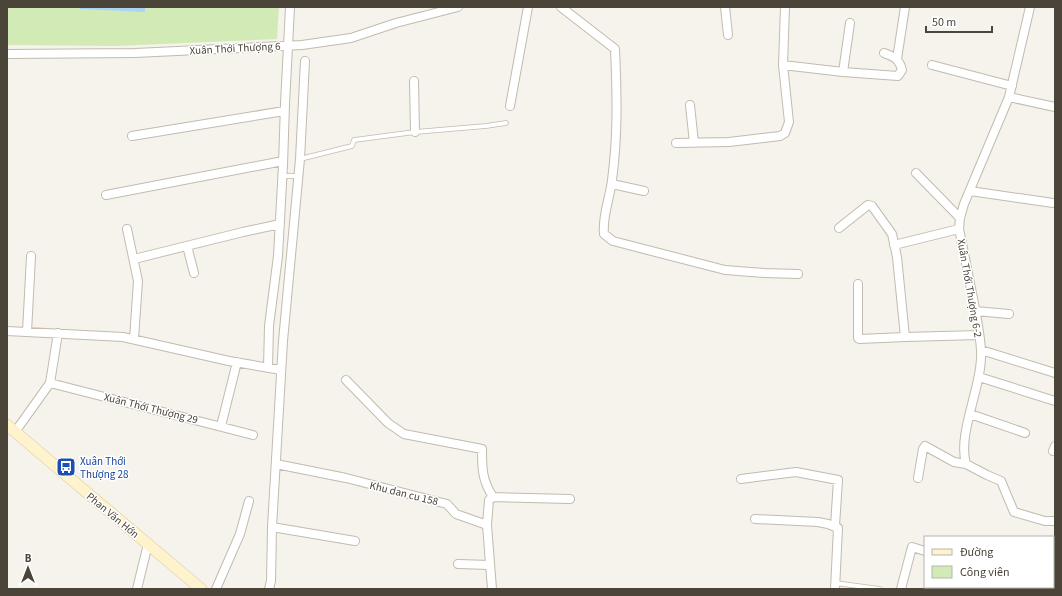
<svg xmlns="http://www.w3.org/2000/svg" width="1062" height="596" font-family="'Source Sans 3',sans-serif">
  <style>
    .green { fill: #d2eab5 }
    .water { fill: #a9d4f2 }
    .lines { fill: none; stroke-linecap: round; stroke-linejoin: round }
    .lane-casing { stroke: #c2bbae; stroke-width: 5.5 }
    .street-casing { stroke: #c2bbae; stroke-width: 10 }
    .secondary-casing { stroke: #d6c79b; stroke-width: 12 }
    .lane { stroke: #fff; stroke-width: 4 }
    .street { stroke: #fff; stroke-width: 8 }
    .secondary { stroke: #fff3cd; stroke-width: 11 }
    .labels { text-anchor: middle; stroke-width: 3; stroke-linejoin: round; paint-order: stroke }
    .street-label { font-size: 11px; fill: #4b4439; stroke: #fff }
    .transit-label { font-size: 11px; fill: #164399; stroke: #fff; text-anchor: start }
  </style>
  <rect width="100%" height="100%" fill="#f6f3ec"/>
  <path class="green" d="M7,7H279L277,39L116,46L7,45Z"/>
  <path class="water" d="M78,7H145V12L80,9Z"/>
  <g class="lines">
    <defs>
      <path id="lane" d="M300,159L352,146L354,140L415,132L486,126L506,123
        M282,176H298
        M835,583L880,589"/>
      <path id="street" d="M561,7L615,49C617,94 618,136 612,180C610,198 602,216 604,234L613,241L725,270L765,273L798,274
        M725,7L728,35
        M785,7L783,65L843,72L898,76L902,70C899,59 895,57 884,53
        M1030,7L1009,97L964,204L960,218L959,229C964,252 968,275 973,298C976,315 980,332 981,350C983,386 957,432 966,464L987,475L1001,481L1014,512L1045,521H1055
        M7,54L135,53L302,45L351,38L396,23L458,7
        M897,59L905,7
        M932,65L1012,86
        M843,72L850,23
        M414,81L415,132
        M1009,97L1055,107
        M690,105L694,143
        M510,106L528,7
        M132,136L284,111
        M676,143L729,142L780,136L785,133L789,122L783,65
        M916,173L960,218
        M612,184L644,191
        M970,191L1053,203
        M106,195L283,161
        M839,228L868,205L872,206L892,234L897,257L905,337L979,335
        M127,229L138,281L134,339
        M894,245L959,229
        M187,246L194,273
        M134,259L243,232L280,224
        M858,284V338L859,339L905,337
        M975,311L1009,314
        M7,331L123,337L229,361L281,370
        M27,332L31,256
        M981,350L1055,373
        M268,368L269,326L278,256L283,165L285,104L290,7
        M979,377L1055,401
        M346,380L388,423L404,434L482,449C482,469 482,480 493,497
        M50,383L253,435
        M970,414L1025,433
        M221,426L237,362
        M15,432L50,383L58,333
        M1053,451L1055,446
        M276,464L346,478L447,504L456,514L487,525L492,589
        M918,478L923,449L925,446L954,462L966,464
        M741,479L796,472L838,480L835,526
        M755,519L818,522L828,524L838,528L835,589
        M487,525L489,500L493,497L570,499
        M272,527L355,541
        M458,564L490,565
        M989,587L992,589
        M137,589L148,544
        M216,589L240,534L249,501
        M269,589L271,581L272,527L283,341L300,159L305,61
        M901,589L912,547L925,551
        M944,589V587"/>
      <path id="secondary" d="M7,425L201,589"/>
    </defs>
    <use href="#lane" class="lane-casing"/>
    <use href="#street" class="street-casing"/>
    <use href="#secondary" class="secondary-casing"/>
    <use href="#lane" class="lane"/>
    <use href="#street" class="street"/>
    <use href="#secondary" class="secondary"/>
  </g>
  <defs>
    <symbol id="bus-square" viewBox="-11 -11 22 22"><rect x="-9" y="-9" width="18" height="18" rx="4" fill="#1a4fb4" stroke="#fff"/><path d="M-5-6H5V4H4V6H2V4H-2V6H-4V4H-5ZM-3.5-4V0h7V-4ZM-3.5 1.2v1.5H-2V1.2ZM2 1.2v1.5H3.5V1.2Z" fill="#fff"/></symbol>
  </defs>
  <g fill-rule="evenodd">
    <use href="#bus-square" x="55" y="456" width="22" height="22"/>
  </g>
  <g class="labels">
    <g class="street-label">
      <text transform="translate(235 48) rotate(-3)" y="4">Xuân Thới Thượng 6</text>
      <text transform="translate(970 288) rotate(80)" y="4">Xuân Thới Thượng 6-2</text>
      <text transform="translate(151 408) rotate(14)" y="4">Xuân Thới Thượng 29</text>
      <text transform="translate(404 493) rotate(14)" y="4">Khu dan cu 158</text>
      <text transform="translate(113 515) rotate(40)" y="4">Phan Văn Hớn</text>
    </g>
    <g class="transit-label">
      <text x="80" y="465">Xuân Thới<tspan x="80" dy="13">Thượng 28</tspan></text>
    </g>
  </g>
  <rect width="1062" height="596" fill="none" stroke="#4b4439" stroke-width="16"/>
  <rect x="924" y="536" width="130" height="52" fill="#ffffff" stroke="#b7b4b0"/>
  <rect x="932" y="549" width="20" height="6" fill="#fff3cd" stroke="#b7b4b0"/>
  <text x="960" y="556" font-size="12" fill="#4b4439">Đường</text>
  <rect x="932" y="566" width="20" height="12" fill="#d2eab5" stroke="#b7b4b0"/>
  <text x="960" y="576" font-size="12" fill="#4b4439">Công viên</text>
  <g transform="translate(28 568)" stroke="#ffffff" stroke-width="3" paint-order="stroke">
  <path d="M0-3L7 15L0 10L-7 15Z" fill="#4b4439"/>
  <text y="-6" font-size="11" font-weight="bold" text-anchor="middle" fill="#4b4439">B</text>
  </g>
  <path d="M926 26v6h66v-6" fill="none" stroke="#4b4439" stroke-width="2"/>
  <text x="932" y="26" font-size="12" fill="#4b4439" stroke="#ffffff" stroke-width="3" paint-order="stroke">50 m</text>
</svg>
